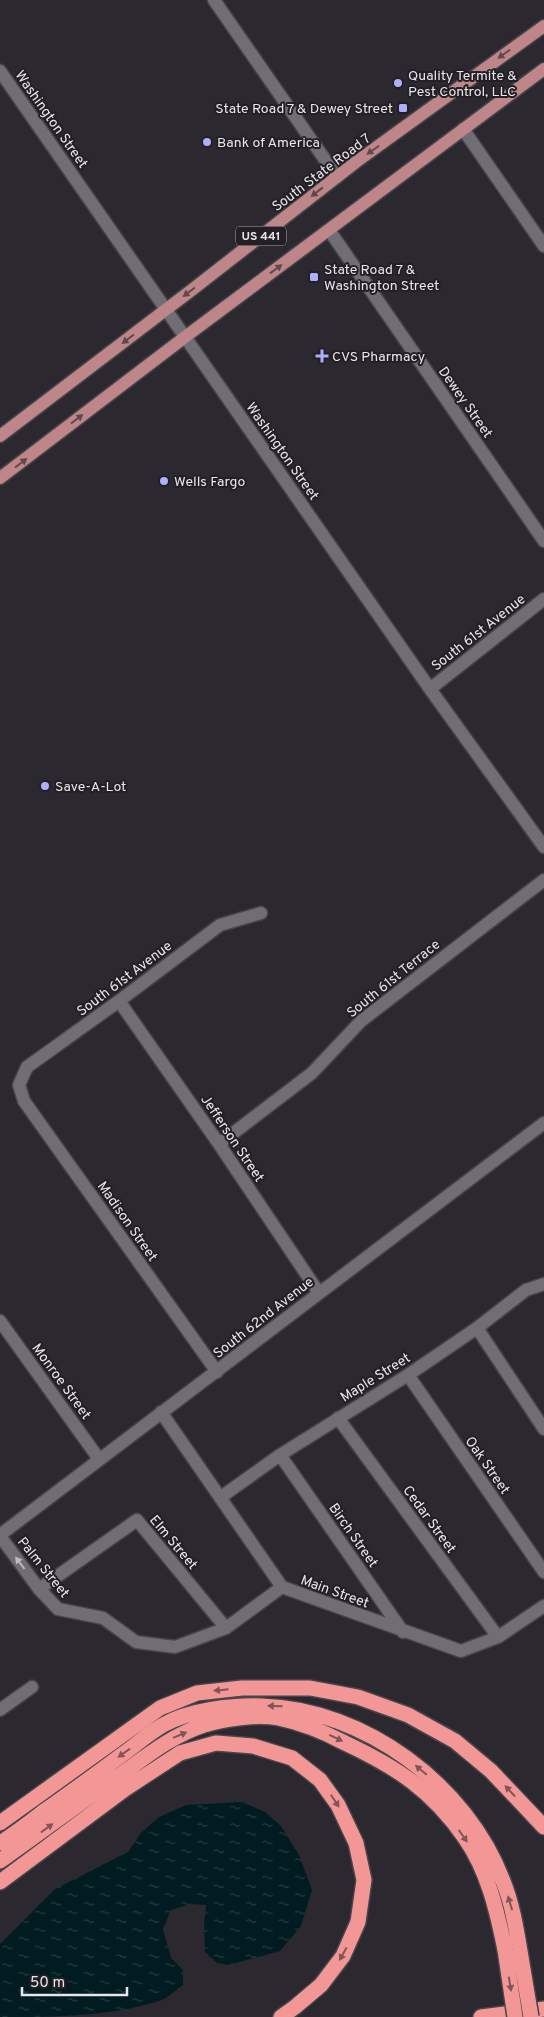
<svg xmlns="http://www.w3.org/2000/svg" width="544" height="2017" font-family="Overpass,sans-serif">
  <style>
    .water { fill: url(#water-ripples) }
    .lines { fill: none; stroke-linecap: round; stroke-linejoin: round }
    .minor-casing { stroke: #47444a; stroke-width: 15 }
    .major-casing { stroke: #47444a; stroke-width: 15 }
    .highway-casing { stroke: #47444a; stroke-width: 18 }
    .minor { stroke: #716d75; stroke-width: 12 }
    .major { stroke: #be8689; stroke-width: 12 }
    .highway { stroke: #f29796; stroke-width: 15 }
    .highway-bridge-casing { stroke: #47444a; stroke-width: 18; stroke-linecap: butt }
    .highway-bridge { stroke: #f29796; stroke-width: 15 }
    .oneway { fill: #60484d }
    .oneway2 { fill: #bebcc1 }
    .oneway3 { fill: #805558 }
    .poi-dot { fill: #acaffb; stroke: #221f25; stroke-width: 2 }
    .labels { text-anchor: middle; stroke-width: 4; stroke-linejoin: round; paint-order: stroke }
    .shield { fill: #221f25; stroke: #adaaaf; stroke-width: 1 }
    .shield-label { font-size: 12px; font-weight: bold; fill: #e8e6ea }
    .poi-label { font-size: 14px; fill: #e8e6ea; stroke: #221f25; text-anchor: start }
    .street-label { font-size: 14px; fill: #e8e6ea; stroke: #221f25 }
  </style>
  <defs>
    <pattern id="water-ripples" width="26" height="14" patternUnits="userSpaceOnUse" patternTransform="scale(1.25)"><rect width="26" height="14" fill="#001c20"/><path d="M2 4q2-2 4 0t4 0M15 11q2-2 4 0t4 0" fill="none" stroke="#253d41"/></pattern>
  </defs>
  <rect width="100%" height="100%" fill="#2c282f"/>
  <path class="water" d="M242,1802L265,1812L281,1826L299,1855L312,1890L301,1926L280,1951L229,1965L217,1963L205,1952L204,1925L206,1905L190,1904L171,1910L163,1929L171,1958L183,1970V1985C177,1989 171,1995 164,1999C115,2017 53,2017 0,2017V1944L55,1889L128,1852L141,1833L159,1817L186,1805Z"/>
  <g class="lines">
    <defs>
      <path id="minor" d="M214,0L337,177
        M0,71L430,689L544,847
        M463,129L544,246
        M329,230L544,541
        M430,689L544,599
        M119,1001L219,1144L319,1293
        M219,1144L312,1073L361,1021L544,880
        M0,1321L99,1459
        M477,1328L544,1429
        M217,1372L24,1101L19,1085L27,1067L119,1001L220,925L261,913
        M408,1375L544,1572
        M161,1412L282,1587L461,1651L498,1637L544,1606
        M338,1418L498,1637
        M280,1455L403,1632
        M221,1497L280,1455L408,1375L477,1328L526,1290L544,1284
        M0,1535L544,1123
        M0,1536L39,1589L58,1609L103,1618L136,1642L175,1647L226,1628L282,1587
        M39,1589L137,1520L226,1628
        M0,1710L32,1687"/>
      <path id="major" d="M0,436L193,289L356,162L544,26
        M0,478L185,337L544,69"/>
      <path id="highway" d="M0,1823L160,1708L197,1693L242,1688H310L358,1697L408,1715L455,1741L491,1771L544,1827
        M0,1843C15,1834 29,1823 43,1812C70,1793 96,1774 123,1754C136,1745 149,1733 163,1725C189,1710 232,1705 262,1706C364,1709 467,1785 503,1881C512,1903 516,1927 520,1951
        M0,1861C41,1832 81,1802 123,1773C148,1755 173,1735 204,1725C224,1719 257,1714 278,1718C302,1723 324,1732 345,1743C396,1767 432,1790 465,1838C488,1871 497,1911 505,1950
        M0,1882L125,1789L180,1753L216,1743L253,1746L292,1758L320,1780L338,1805L356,1843L364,1880L358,1922L343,1956L321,1985L295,2007L281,2017
        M481,2017L544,2009"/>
    </defs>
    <use href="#minor" class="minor-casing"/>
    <use href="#major" class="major-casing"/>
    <use href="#highway" class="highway-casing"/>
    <use href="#minor" class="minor"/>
    <use href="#major" class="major"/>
    <use href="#highway" class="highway"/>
    <defs>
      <path id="highway-bridge" d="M505,1950L515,2017
        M520,1951L531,2017"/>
    </defs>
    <use href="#highway-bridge" class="highway-bridge-casing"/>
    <use href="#highway-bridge" class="highway-bridge"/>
  </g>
  <defs><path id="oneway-solid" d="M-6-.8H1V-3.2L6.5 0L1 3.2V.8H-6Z" transform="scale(1.25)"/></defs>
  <g class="oneway">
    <use href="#oneway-solid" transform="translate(504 54) rotate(145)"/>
    <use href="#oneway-solid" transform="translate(373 150) rotate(145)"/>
    <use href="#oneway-solid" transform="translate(317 192) rotate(142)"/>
    <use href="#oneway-solid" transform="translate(276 269) rotate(-36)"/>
    <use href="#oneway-solid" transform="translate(189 292) rotate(143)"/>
    <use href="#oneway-solid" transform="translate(128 339) rotate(143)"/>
    <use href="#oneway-solid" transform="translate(77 419) rotate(-37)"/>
    <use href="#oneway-solid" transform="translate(21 463) rotate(-37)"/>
  </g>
  <use class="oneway2" href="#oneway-solid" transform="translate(20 1563) rotate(-127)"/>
  <g class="oneway3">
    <use href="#oneway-solid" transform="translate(221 1690) rotate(174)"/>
    <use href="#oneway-solid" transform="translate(275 1706) rotate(-178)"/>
    <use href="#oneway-solid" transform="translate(180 1735) rotate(-23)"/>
    <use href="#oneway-solid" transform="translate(336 1738) rotate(25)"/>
    <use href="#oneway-solid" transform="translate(124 1753) rotate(144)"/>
    <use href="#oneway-solid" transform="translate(421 1770) rotate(-140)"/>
    <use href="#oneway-solid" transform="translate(510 1791) rotate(-133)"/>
    <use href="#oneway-solid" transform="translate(335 1801) rotate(57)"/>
    <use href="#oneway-solid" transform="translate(47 1828) rotate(-36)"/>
    <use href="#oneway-solid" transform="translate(463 1836) rotate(55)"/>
    <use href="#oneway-solid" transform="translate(510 1903) rotate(-107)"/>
    <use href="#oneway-solid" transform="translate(343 1954) rotate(119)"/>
    <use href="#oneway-solid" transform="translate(510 1984) rotate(81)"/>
  </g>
  <g class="poi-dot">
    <circle cx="398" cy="83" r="5"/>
    <rect x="398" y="103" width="10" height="10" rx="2.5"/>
    <circle cx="207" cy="142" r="5"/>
    <rect x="309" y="272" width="10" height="10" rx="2.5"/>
    <path d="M319.5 348.5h5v5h5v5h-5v5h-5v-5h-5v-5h5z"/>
    <circle cx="164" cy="481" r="5"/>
    <circle cx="45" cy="786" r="5"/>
  </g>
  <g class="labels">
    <rect class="shield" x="236" y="226.5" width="50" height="19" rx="4"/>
    <g class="shield-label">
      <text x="261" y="240">US 441</text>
    </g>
    <g class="poi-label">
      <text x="408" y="80">Quality Termite &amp;<tspan x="408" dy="16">Pest Control, LLC</tspan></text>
      <text x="393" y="113" text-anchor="end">State Road 7 &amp; Dewey Street</text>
      <text x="217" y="147">Bank of America</text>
      <text x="324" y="274">State Road 7 &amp;<tspan x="324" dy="16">Washington Street</tspan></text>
      <text x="332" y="361">CVS Pharmacy</text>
      <text x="174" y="486">Wells Fargo</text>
      <text x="55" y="791">Save-A-Lot</text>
    </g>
    <g class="street-label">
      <text transform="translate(52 119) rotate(55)" y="5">Washington Street</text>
      <text transform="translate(321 172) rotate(-37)" y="5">South State Road 7</text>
      <text transform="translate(466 402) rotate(55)" y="5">Dewey Street</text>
      <text transform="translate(283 451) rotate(55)" y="5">Washington Street</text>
      <text transform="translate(478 632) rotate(-38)" y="5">South 61st Avenue</text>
      <text transform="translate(124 978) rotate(-37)" y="5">South 61st Avenue</text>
      <text transform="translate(393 978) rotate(-39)" y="5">South 61st Terrace</text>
      <text transform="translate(233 1138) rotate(56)" y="5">Jefferson Street</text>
      <text transform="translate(128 1221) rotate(55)" y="5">Madison Street</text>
      <text transform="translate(263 1317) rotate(-38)" y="5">South 62nd Avenue</text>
      <text transform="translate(375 1377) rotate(-32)" y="5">Maple Street</text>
      <text transform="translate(62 1381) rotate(54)" y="5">Monroe Street</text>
      <text transform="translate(488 1465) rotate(55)" y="5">Oak Street</text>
      <text transform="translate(430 1519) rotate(54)" y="5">Cedar Street</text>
      <text transform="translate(354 1535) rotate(55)" y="5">Birch Street</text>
      <text transform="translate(174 1542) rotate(50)" y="5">Elm Street</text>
      <text transform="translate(44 1567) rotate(51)" y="5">Palm Street</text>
      <text transform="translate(335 1591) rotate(20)" y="5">Main Street</text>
    </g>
  </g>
  <path d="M22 1987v8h105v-8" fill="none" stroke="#e8e6ea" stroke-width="2.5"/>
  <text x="30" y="1987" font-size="15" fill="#e8e6ea" stroke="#221f25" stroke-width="4" paint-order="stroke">50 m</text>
</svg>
